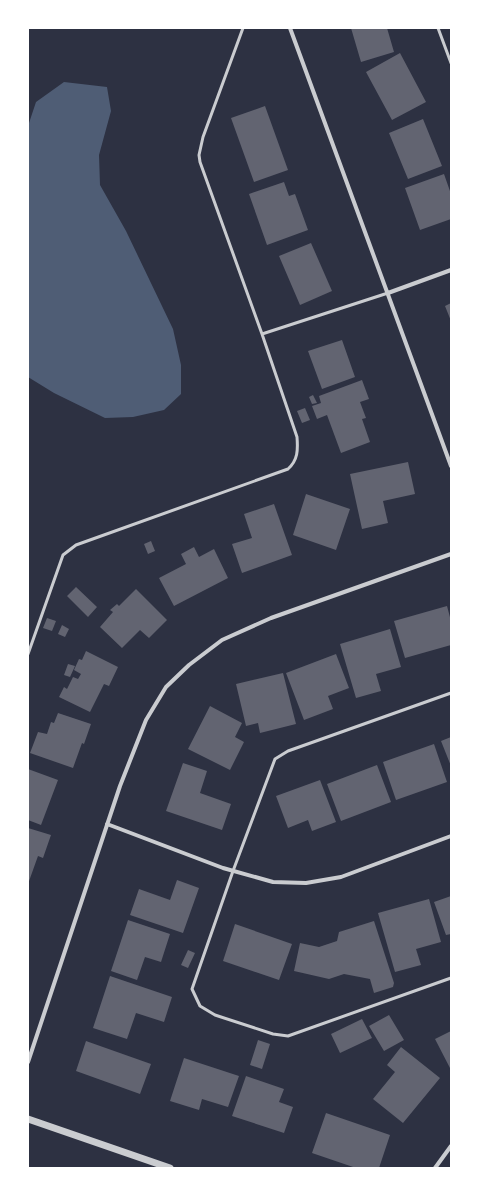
<svg xmlns="http://www.w3.org/2000/svg" width="479" height="1196" font-family="Karla,sans-serif">
  <style>
    .water { fill: #4f5d75 }
    .building { fill: #626471 }
    .lines { fill: none; stroke-linecap: round; stroke-linejoin: round }
    .service { stroke: #caccd0; stroke-width: 3 }
    .minor { stroke: #caccd0; stroke-width: 4 }
    .tertiary { stroke: #caccd0; stroke-width: 7 }
  </style>
  <rect width="100%" height="100%" fill="#2d3142"/>
  <path class="water" d="M64,82L107,87L111,111L99,155L100,185L126,231L173,329L181,365V394L164,410L133,417L105,418L54,393L28,377V126L36,102Z"/>
  <path class="building" d="M351,28H387L394,52L361,62Z
    M400,53L426,102L392,120L366,72Z
    M265,106L288,170L254,182L231,118Z
    M423,119L442,166L408,179L389,133Z
    M444,174L451,194V219L420,230L405,188Z
    M284,182L289,196L295,194L308,230L267,245L249,194Z
    M311,243L332,291L300,305L279,256Z
    M451,303V321L445,306Z
    M342,340L355,377L322,389L308,351Z
    M362,380L369,399L360,402L366,418L362,419L370,442L341,453L327,415L317,419L312,406L321,403L319,396Z
    M313,395L317,403L312,404L309,397Z
    M305,408L310,420L302,423L297,411Z
    M408,462L415,494L383,501L388,523L362,529L350,474Z
    M306,494L350,509L336,550L293,535Z
    M274,504L292,555L242,573L232,544L252,538L244,514Z
    M151,541L155,551L148,554L144,544Z
    M194,547L199,557L214,549L228,578L174,606L159,578L186,564L181,554Z
    M76,587L97,607L88,617L67,596Z
    M136,589L167,620L149,638L140,630L122,648L100,627L113,612L110,610L117,604L119,606Z
    M447,606L451,621V645L405,658L394,621Z
    M47,618L56,621L52,631L43,628Z
    M62,625L69,629L65,637L58,634Z
    M390,629L401,667L376,674L381,691L356,698L340,644Z
    M86,651L118,667L109,686L104,684L90,712L59,697L64,687L67,689L73,677L78,679L81,674L74,670L79,659L82,660Z
    M336,654L349,688L328,696L333,709L304,720L286,673Z
    M68,664L75,666L70,677L64,675Z
    M283,673L296,724L260,733L258,723L246,726L236,684Z
    M210,706L242,723L235,737L244,742L230,770L188,749Z
    M58,713L91,724L84,744L82,743L73,768L30,753L38,732L47,734L51,722L54,723Z
    M451,737V766L441,741Z
    M434,744L447,782L396,800L383,762Z
    M183,763L207,771L200,793L231,804L222,830L166,811Z
    M377,765L391,802L341,821L327,784Z
    M28,769L58,780L41,825L28,820Z
    M320,780L336,822L312,831L308,820L288,828L276,796Z
    M28,828L51,835L43,858L38,856L28,884Z
    M177,880L199,888L183,933L130,915L139,889L170,900Z
    M451,896V934L446,935L434,902Z
    M429,899L441,942L416,949L421,965L395,972L378,913Z
    M128,920L170,934L161,962L145,957L137,980L111,971Z
    M374,921L394,983L393,987L374,993L370,979L344,974L329,979L294,971L300,943L319,947L337,941L339,932Z
    M235,924L292,944L279,980L223,961Z
    M188,950L195,953L188,968L181,965Z
    M110,976L172,997L164,1022L136,1013L127,1039L93,1028Z
    M389,1015L404,1040L384,1051L369,1026Z
    M362,1019L372,1038L340,1053L331,1034Z
    M451,1031V1070L435,1039Z
    M258,1040L270,1044L262,1069L250,1065Z
    M86,1041L151,1064L140,1094L76,1071Z
    M401,1047L440,1078L403,1123L373,1099L395,1072L387,1065Z
    M184,1058L239,1076L228,1107L202,1099L199,1110L170,1101Z
    M246,1076L284,1089L279,1102L293,1107L284,1133L232,1116Z
    M326,1113L390,1135L379,1168H356L312,1153Z"/>
  <g class="lines">
    <path class="service" d="M438,28L451,63
      M262,334L388,293
      M28,654L63,555L76,545L288,469C298,460 298,450 297,437L262,334L200,162L199,155L203,137L243,28
      M451,693L288,751L275,759L233,871L192,989L200,1006L215,1015L273,1034L288,1036L451,978"/>
    <path class="minor" d="M290,28L451,466
      M388,293L451,270
      M107,824L223,868L273,882L306,883L341,877L451,836
      M28,1062L120,786L146,720L166,687L189,665L222,640L271,618L451,554
      M435,1168L451,1146"/>
    <path class="tertiary" d="M28,1119L170,1168"/>
  </g>
  <rect width="479" height="1196" fill="none" stroke="#ffffff" stroke-width="58"/>
</svg>
